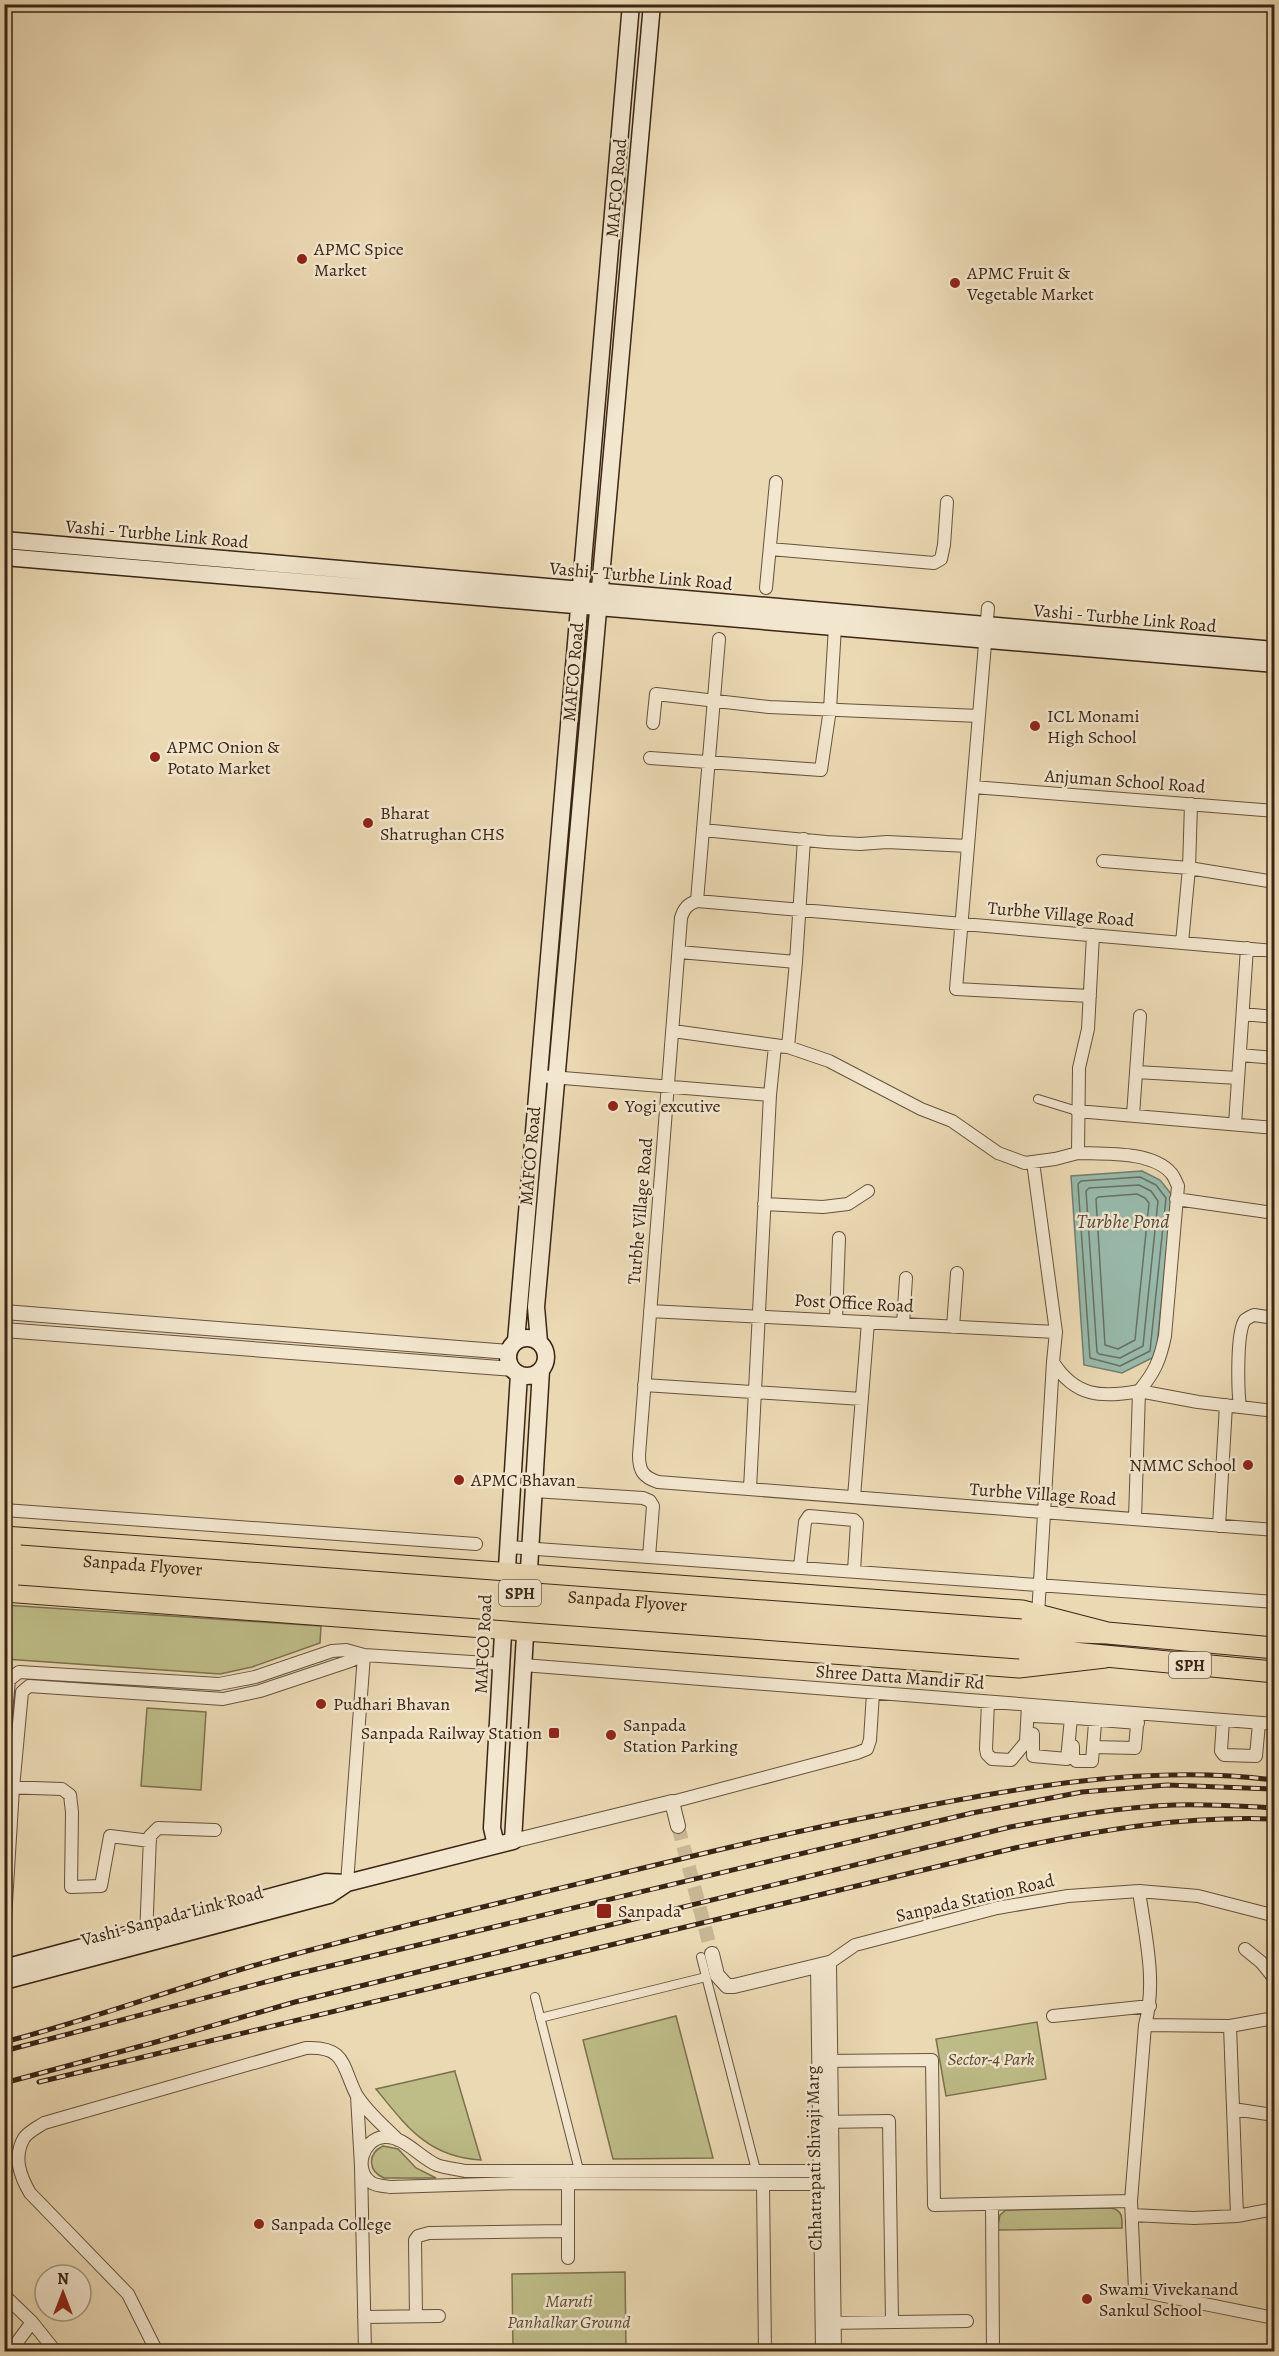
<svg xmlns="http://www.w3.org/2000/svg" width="1279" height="2356" font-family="Alegreya,serif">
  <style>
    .green { fill: #bebd88; stroke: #7c714f; stroke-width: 1.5 }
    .water { fill: #98baac; stroke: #727e70; stroke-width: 1.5 }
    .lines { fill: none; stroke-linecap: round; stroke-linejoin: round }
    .shore { stroke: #697061; stroke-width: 1.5 }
    .tertiary-tunnel { stroke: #c8b594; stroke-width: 14; stroke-dasharray: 14 7; stroke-linecap: butt }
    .pedestrian-casing { stroke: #66523d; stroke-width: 10 }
    .minor-casing { stroke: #66523d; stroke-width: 14 }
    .tertiary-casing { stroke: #66523d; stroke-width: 16 }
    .secondary-casing { stroke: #3a2516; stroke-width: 19 }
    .motorway-casing { stroke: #3a2516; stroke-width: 23 }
    .pedestrian { stroke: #f2e6ce; stroke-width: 8 }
    .minor { stroke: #f2e6ce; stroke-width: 12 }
    .tertiary { stroke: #f2e6ce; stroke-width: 14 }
    .secondary { stroke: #f2e6ce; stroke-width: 16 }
    .motorway { stroke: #ebd9b3; stroke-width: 21 }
    .rail-casing { stroke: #3a2516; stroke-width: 5 }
    .rail { stroke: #f2e6ce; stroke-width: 3; stroke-dasharray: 9; stroke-linecap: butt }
    .motorway-bridge-casing { stroke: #3a2516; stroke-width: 23; stroke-linecap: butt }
    .motorway-bridge { stroke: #ebd9b3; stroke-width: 21 }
    .poi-dot { fill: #8f2418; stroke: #f2e6ce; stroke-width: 2 }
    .labels { text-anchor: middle; stroke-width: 5; stroke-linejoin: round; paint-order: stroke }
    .shield { fill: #f2e6ce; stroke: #715f4d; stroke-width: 1.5 }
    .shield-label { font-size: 16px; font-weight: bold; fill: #3a2516 }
    .street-label { font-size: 18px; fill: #3a2516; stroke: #f2e6ce }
    .poi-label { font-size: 18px; fill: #3a2516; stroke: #f2e6ce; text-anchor: start }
    .park-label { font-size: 18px; font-style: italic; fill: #5b4b32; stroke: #f2e6ce }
    .water-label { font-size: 20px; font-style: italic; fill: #524a3c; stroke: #f2e6ce }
  </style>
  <rect width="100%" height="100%" fill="#ebd9b3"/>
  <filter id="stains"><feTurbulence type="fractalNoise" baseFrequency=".00333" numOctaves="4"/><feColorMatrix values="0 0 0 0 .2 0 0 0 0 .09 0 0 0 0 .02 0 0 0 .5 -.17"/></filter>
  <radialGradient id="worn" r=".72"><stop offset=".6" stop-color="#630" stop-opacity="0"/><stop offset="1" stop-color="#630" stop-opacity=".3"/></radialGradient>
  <path class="green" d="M5,1605L321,1626L320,1643L252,1667L220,1674L5,1659Z
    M147,1708L206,1712L201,1790L141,1786Z
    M676,2016L713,2158L613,2159L583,2040Z
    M1037,2022L1046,2079L946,2096L936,2039Z
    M455,2071V2072L481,2160C428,2157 407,2127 376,2089Z
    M383,2146L398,2149L416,2168L436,2178H384C368,2171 367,2154 383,2146Z
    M1112,2208C1123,2211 1122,2218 1122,2228L997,2230L1000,2215L1006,2210Z
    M625,2272L626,2348L513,2349L512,2274Z"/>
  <path class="water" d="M1142,1171L1160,1180L1172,1195L1156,1356L1122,1373L1084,1365L1071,1176Z"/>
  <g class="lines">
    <path class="shore" d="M1140,1177L1156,1185L1166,1198L1150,1351L1120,1366L1090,1358L1078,1184L1081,1181Z
      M1139,1185L1151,1191L1158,1201L1143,1346L1120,1358L1099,1354L1097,1352L1086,1191L1089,1188Z
      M1137,1194L1145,1198L1149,1203L1135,1340L1118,1349L1105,1345L1096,1199L1098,1197Z"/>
    <path class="tertiary-tunnel" d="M678,1826L712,1954"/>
    <defs>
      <path id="pedestrian" d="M1038,1099L1077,1111
        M701,1957L756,2170
        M535,1997L579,2170
        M540,2018L706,1977"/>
      <path id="minor" d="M770,549L934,563L941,559L944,545L947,502
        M766,588L776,482
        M988,608L956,989L1090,996
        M653,723L656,694L769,707L979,716
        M650,758L821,770L830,709L835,627
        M973,787L1274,811
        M703,830L826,842L860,844L887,842L968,846
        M1103,861L1189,868L1274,882
        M697,901L719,639
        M1182,943L1189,868L1191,804
        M1274,951L697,901C688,904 684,908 681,918L639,1455C639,1471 643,1477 658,1482L1274,1530
        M679,952L796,962
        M1243,1014L1274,1017
        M673,1031L788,1047L829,1061L921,1109L952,1121L998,1153L1025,1163L1055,1159L1078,1153L1079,1068L1088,1029L1093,935
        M1240,1055L1274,1058
        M1137,1072L1238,1078
        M539,1076L770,1095
        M1077,1111L1274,1128
        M1133,1115L1140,1016
        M1235,1124L1247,948
        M1033,1162L1056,1332L1053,1362C1075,1397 1102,1398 1139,1391C1155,1372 1160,1360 1165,1336L1178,1186C1176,1182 1174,1176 1171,1173C1152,1151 1105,1154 1078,1153
        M1176,1199L1274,1213
        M764,1204L823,1207L848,1204L868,1191
        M650,1311L1056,1332
        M836,1320L839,1238
        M903,1324L906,1278
        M953,1327L957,1273
        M644,1385L862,1399
        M1240,1407C1238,1392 1236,1332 1245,1320C1246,1319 1253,1315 1254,1315L1274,1318
        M750,1489L770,1095L775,1046L788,1047L796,962L804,839
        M534,1491L643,1498L650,1501L653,1506L649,1557
        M854,1497L868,1322
        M4,1510L476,1544
        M1135,1519L1139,1391L1198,1402L1274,1411
        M1219,1526L1226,1405
        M509,1547L1274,1602
        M800,1567L805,1522L809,1516L854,1520L857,1523L854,1571
        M1038,1615L1053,1362
        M523,1665L1274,1724
        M988,1702L986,1749L987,1754L992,1759L1011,1760L1026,1742L1028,1705
        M1034,1716L1071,1718
        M1075,1718L1138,1723
        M1223,1720L1221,1751L1224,1755L1256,1756L1259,1723
        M4,1734L9,1680L19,1672L219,1684L255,1677L332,1651L346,1650L364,1655L502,1664
        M1033,1734V1756L1067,1759L1072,1708
        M1073,1746V1757L1076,1761H1092L1096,1710
        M1093,1747L1135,1748L1138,1714
        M4,1787L62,1789L70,1795L72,1812L71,1887L101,1886L110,1836L150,1841
        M672,1802L857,1753L867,1749L870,1740L873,1693
        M347,1883L364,1655
        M1139,1891C1145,1935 1157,1981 1145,2025L1131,2201L1135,2290L1274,2318
        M4,1935L13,1788L22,1692L29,1686L223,1699L260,1691L350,1661L364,1655
        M146,1937L150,1836L158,1828L215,1830
        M1245,1949L1261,1962L1274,1978
        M829,1963L855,1945L997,1908L1068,1896L1139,1891L1198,1896L1268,1914L1274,1918
        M1053,2016L1150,2006
        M1145,2025L1230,2026L1274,2018
        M1230,2026L1237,2216
        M820,2061L932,2060L934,2205L1131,2201
        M357,2096L361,2166L365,2352
        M1233,2109L1274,2115
        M821,2122L889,2121L892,2322
        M830,2171H465C456,2169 445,2168 437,2165C420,2158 403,2135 384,2137C362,2139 353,2171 372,2183C377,2186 385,2186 390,2187L517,2183L831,2184
        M568,2183V2258
        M763,2184L765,2352
        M992,2204L993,2352
        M1132,2215L1194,2218L1237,2216L1274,2209
        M4,2295L32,2322L56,2352
        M416,2316L415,2240L418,2236L429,2233L568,2231
        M364,2317L439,2316
        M824,2323L967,2321
        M10,2352L32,2322
        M157,2352L128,2294L30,2193C20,2176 13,2157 24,2138C28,2132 38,2127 44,2123L306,2048C346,2046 342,2066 356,2094C366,2111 384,2126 398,2140"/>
      <path id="tertiary" d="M4,1312L509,1352
        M4,1330L513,1369
        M513,1841L672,1802L678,1826
        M712,1954L717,1975L727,1986H734L829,1963L834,2352
        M818,1966L823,2352"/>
      <path id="secondary" d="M4,540L1274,650
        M4,557L1274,664
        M508 1357a19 19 0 1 1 38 0a19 19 0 1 1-38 0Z
        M516,1341L631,4
        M539,1342L536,1307L652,4
        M506,1584L519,1374
        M528,1586L541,1370
        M496,1845L492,1828L504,1616
        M4,1968L326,1882L347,1883L513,1841L526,1618
        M4,1981L329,1895L347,1883"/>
      <path id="motorway" d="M4,1537L1022,1611L1107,1633
        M4,1591L1019,1667L1105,1657
        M1021,1630L1107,1633L1274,1648
        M1020,1648L1274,1672"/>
    </defs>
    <use href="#pedestrian" class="pedestrian-casing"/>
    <use href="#minor" class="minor-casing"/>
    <use href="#tertiary" class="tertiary-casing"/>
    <use href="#secondary" class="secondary-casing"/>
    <use href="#motorway" class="motorway-casing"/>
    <use href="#pedestrian" class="pedestrian"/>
    <use href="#minor" class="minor"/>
    <use href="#tertiary" class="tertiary"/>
    <use href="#secondary" class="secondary"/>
    <use href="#motorway" class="motorway"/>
    <defs>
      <path id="rail" d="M4,2042C87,2021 167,1991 249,1967C345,1939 443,1917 540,1893C653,1866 765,1837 879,1815C1009,1790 1141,1763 1274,1780
        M4,2051L292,1975L972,1813L1082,1792L1167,1785L1274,1789
        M39,2082L1015,1848C1104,1829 1184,1816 1274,1819
        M4,2083L156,2042L295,2002L1010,1827C1064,1817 1119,1807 1174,1805C1207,1804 1241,1806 1274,1808"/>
    </defs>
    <use href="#rail" class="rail-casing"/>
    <use href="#rail" class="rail"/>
    <defs>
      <g id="motorway-bridge">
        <path id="s1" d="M20,1556L1021,1630"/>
        <path d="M19,1574L1020,1648"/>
      </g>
    </defs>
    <use href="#motorway-bridge" class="motorway-bridge-casing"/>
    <use href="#motorway-bridge" class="motorway-bridge"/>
  </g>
  <g class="poi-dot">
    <circle cx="302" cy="259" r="6"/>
    <circle cx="955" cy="283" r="6"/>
    <circle cx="1035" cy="726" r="6"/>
    <circle cx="155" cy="757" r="6"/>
    <circle cx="368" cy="823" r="6"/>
    <circle cx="613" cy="1106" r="6"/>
    <circle cx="1248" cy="1465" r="6"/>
    <circle cx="459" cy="1480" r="6"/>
    <circle cx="321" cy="1704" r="6"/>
    <rect x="548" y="1727" width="12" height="12" rx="3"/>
    <circle cx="611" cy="1735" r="6"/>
    <rect x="596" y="1903" width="16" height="16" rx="3"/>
    <circle cx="259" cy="2224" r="6"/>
    <circle cx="1087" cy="2299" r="6"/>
  </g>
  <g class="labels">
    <g class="shield">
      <rect x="499" y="1580" width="42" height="26" rx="4.5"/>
      <rect x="1169" y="1652" width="42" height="26" rx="4.5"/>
    </g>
    <g class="shield-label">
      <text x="520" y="1599">SPH</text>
      <text x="1190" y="1671">SPH</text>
    </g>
    <g class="street-label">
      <text transform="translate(616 188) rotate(-85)" y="6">MAFCO Road</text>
      <text transform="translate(157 534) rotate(5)" y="6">Vashi - Turbhe Link Road</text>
      <text transform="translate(641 576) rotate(5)" y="6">Vashi - Turbhe Link Road</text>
      <text transform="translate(1125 618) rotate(5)" y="6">Vashi - Turbhe Link Road</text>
      <text transform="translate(573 672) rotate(-85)" y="6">MAFCO Road</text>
      <text transform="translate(1125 781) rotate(4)" y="6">Anjuman School Road</text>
      <text transform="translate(1061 914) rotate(5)" y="6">Turbhe Village Road</text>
      <text transform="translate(530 1156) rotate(-85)" y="6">MAFCO Road</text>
      <text transform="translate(640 1211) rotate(-85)" y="6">Turbhe Village Road</text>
      <text transform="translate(854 1303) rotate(3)" y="6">Post Office Road</text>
      <text transform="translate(1043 1494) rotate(4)" y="6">Turbhe Village Road</text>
      <text dy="6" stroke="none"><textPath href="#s1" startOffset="123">Sanpada Flyover</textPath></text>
      <text dy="6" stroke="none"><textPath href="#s1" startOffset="609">Sanpada Flyover</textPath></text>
      <text transform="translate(483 1644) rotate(-87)" y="6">MAFCO Road</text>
      <text transform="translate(900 1677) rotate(4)" y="6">Shree Datta Mandir Rd</text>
      <text transform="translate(975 1898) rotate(-13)" y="6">Sanpada Station Road</text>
      <text transform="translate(172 1916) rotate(-15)" y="6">Vashi-Sanpada Link Road</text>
      <text transform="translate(814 2158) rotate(-91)" y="6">Chhatrapati Shivaji Marg</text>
    </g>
    <g class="poi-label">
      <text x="314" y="255">APMC Spice<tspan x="314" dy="21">Market</tspan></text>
      <text x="967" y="279">APMC Fruit &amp;<tspan x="967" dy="21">Vegetable Market</tspan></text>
      <text x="1047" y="722">ICL Monami<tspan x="1047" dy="21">High School</tspan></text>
      <text x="167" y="753">APMC Onion &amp;<tspan x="167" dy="21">Potato Market</tspan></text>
      <text x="380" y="819">Bharat<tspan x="380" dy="21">Shatrughan CHS</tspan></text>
      <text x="625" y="1112">Yogi excutive</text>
      <text x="1236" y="1471" text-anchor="end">NMMC School</text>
      <text x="471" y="1486">APMC Bhavan</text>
      <text x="333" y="1710">Pudhari Bhavan</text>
      <text x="623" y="1731">Sanpada<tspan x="623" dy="21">Station Parking</tspan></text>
      <text x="542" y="1739" text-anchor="end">Sanpada Railway Station</text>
      <text x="618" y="1917">Sanpada</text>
      <text x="271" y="2230">Sanpada College</text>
      <text x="1099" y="2295">Swami Vivekanand<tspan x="1099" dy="21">Sankul School</tspan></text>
    </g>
    <g class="park-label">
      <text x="991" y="2065">Sector-4 Park</text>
      <text x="569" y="2307">Maruti<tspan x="569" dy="21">Panhalkar Ground</tspan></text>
    </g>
    <g class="water-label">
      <text x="1123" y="1228">Turbhe Pond</text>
    </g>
  </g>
  <rect width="1279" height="2356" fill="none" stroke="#ebd9b3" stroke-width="24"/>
  <rect x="6" y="6" width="1267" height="2344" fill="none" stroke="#3a2516" stroke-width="3"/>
  <rect x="12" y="12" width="1255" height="2332" fill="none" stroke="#3a2516" stroke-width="1.5"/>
  <g transform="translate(63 2293)"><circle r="28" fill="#f2e6ce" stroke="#a89984" stroke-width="1.5"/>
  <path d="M0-4.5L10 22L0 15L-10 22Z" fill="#8f2418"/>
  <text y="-9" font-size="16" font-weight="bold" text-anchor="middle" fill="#3a2516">N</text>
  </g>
  <rect width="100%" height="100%" filter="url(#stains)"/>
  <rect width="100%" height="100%" fill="url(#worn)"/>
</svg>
